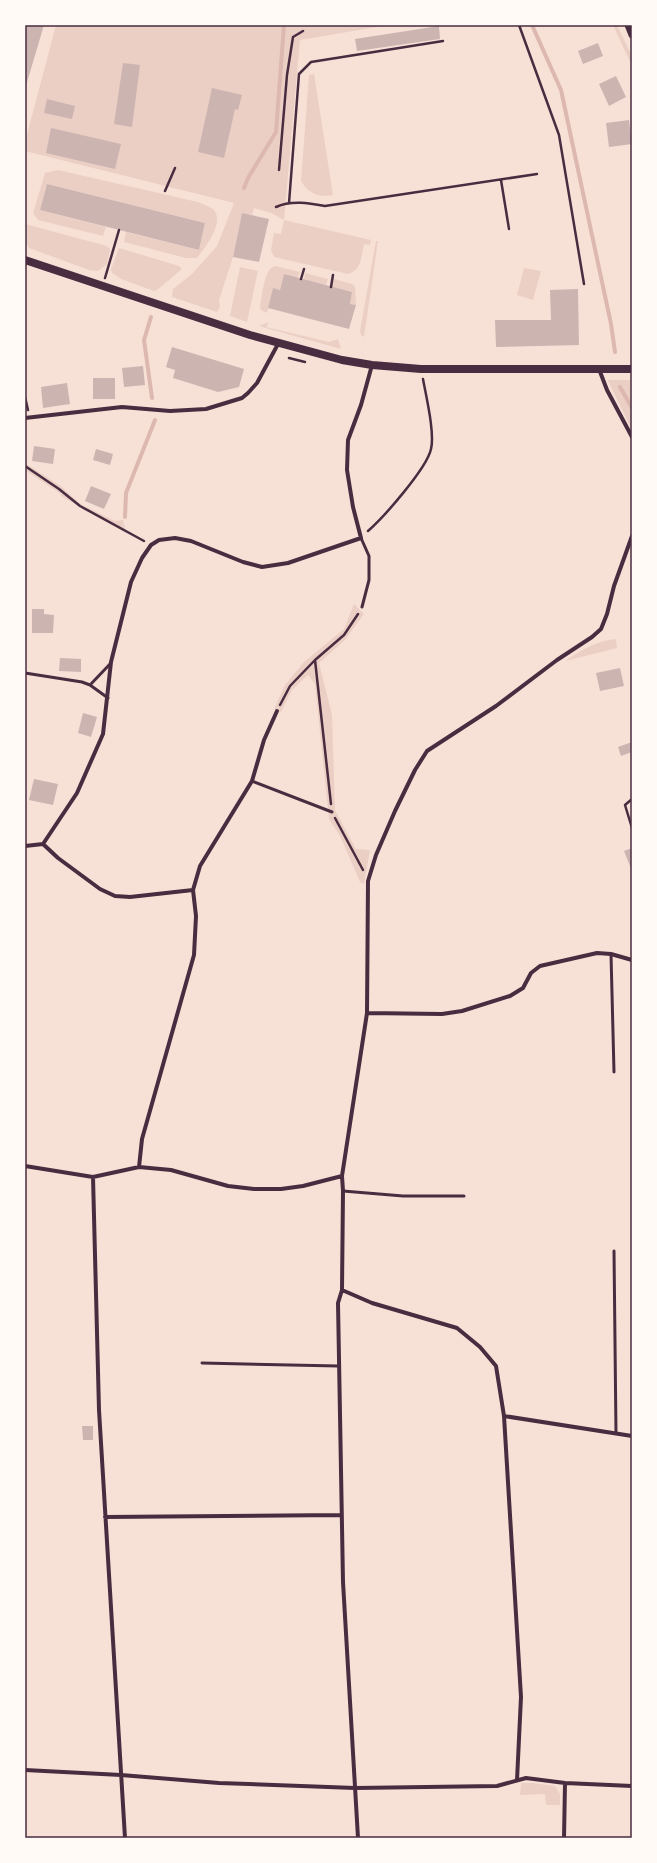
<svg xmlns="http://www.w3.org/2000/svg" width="657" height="1863" font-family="'Fira Sans Condensed',sans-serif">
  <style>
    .green { fill: #ebcfc5 }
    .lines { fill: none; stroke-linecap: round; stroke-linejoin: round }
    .stream { stroke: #dcb8b0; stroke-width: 4 }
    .building { fill: #ccb4b1 }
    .path { stroke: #4a2c40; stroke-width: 2.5 }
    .service { stroke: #4a2c40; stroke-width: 3 }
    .minor { stroke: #4a2c40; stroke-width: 4 }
    .tertiary { stroke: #4a2c40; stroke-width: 7 }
    .secondary { stroke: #4a2c40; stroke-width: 8 }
    .neatline { fill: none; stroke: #4a2c40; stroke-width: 1.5 }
  </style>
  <rect width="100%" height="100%" fill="#f7e1d7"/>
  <path class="green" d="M56,25H389L300,40L284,220L371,240L370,245L364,244C361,257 362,270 348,274L274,257L271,250L274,233L281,234L284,220L271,213L254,208L252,215L242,213L233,257L219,300L220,307L217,312L172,297L173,289L192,274L217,246L234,203L25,151V142Z
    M613,25H617L632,56V66Z
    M314,74L333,195C318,198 308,193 301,181L309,75Z
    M58,170L198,202C202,204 209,206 213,209C226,221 205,248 197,258H186L124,242L126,232L199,250L205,223L47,184L40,210L106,227L103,236L38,220L33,213L45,173Z
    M25,224L107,246L110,249L107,264L98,271L89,270L29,248L25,241Z
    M376,241H378L364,337L361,335L360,331Z
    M119,248L179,266L182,269L157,290L154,291L121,279L112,273L111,269Z
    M275,266L300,272L298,278L284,275L280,290L273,289L267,313L261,310L260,307C262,296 264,268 275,266Z
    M240,267L258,271L247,322L230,316Z
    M524,268L541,271L533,300L517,295Z
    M305,273L328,279L326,285L304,280Z
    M334,279L352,284L355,286L356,305L350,304L352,292L332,287Z
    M269,322L266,327L329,342L338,339L341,349L259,326Z
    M608,380H632V430L610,385Z
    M25,463L62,487L80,504L115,521L123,520L126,533L61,496V494L25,470Z
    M354,604L364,614L345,640L319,663L332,715L335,810L356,849L370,850L364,884L360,882L340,836L329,819L315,684L308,675L292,690L281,712L274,709L285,685L304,662L344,629Z
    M616,639L617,648L565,661C581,650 596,641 616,639Z
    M521,1783H533L555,1786L560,1794V1805H546L545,1794L520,1795Z"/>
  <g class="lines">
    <path class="stream" d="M532,25L561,90L611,324L615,352
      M244,188L248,178L276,132L284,25
      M151,317L144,340L152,398
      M620,387L632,408
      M125,517L126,493L155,420"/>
  </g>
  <path class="building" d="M25,25H44L25,89Z
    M439,26L440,39L357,51L355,39Z
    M598,43L603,56L583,64L578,51Z
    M123,63L140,65L132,127L114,124Z
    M616,76L626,97L609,106L599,84Z
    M212,88L242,95L238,110L235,109L224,158L198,152Z
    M47,99L75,106L72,119L44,113Z
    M629,120L632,144L609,147L606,123Z
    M51,128L121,144L115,169L46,153Z
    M47,184L205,223L199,250L40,210Z
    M242,213L269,219L259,262L233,257Z
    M284,274L352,292L350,304L356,305L349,329L268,308L273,288L280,290Z
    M578,289L579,345L496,347L495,320H551L550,290Z
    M172,347L244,369L239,387L218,392L173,378L175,370L166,367Z
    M143,366L145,385L124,387L122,368Z
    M93,378H115V399H93Z
    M67,383L70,404L43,408L41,387Z
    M34,446L55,449L53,464L32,461Z
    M96,449L113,454L110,465L93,460Z
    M91,486L111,494L104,509L85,501Z
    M32,609H44V614L54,615L53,633H32Z
    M60,658L81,659V672L59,671Z
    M620,668L624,686L600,691L596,673Z
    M83,713L97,717L91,737L78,733Z
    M632,742V752L621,756L618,747Z
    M34,779L58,784L53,805L29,800Z
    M632,848V871L624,851Z
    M82,1426H93V1440H83Z"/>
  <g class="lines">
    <path class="path" d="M519,25L559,135L584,284
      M279,170L287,75L293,37L303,31
      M501,180L509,229
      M165,191L175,168
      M289,203L299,74L311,62L443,41
      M276,207C291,200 309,203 325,206L537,174
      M105,278L119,230
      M301,279L304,269
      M331,287L333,275
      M289,358L305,362
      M25,397L28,410
      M25,466L59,489L80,506L144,541
      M368,531C384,517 427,468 431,449C435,433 426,396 423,379
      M315,660L331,804
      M280,705L290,686L315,660L344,635L358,614
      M632,799L625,805L632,828
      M335,818L363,870"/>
    <path class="service" d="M361,538L369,556V580L362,607
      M25,673L82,682L90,685L108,698
      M90,685L110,664
      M252,781L332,812
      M611,954L614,1072
      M343,1191L403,1196H464
      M614,1251L616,1433
      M202,1363L338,1366"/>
    <path class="minor" d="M599,369L607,390L632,437
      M25,418L122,407L170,411L206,409L242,398L248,393L257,383L278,344
      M43,844L77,793L103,734L111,662L131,582L142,558L151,545L159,540L175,538L191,541L243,562L262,567L288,563L361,538L353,507L347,470L348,440L361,405L372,365
      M43,844L58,858L100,889L115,896L130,897L193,890
      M25,846L43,844
      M367,1013L442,1014L462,1011L510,996L523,988L531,973L540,966L597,953L611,954L632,960
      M25,1166L93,1177L139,1167L171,1170L228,1186L254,1189H281L303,1186L342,1176
      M139,1167L142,1139L194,955L196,916L193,890L200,866L252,781L264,740L277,711
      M93,1177L99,1410L125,1838
      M342,1290L372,1303L457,1328L480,1347L496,1366L504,1416L632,1436
      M504,1416L521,1697L517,1780
      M105,1517L342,1515
      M25,1770L121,1775L219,1783L355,1788L497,1786L526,1778L565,1783L632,1786
      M358,1838L343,1582L338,1303L342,1290L343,1191L342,1176L367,1013L368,881L376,855L395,811L415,770L427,751L496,706L557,660L592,637L601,629L607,614L614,586L632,536
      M564,1838L565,1783"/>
    <path class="tertiary" d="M628,25L632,35"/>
    <path class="secondary" d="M25,260L250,335L342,360L372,365L421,369H632"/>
  </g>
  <rect width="657" height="1863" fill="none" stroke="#fffaf5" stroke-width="52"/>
  <rect x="26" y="26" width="605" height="1811" class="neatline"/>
</svg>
